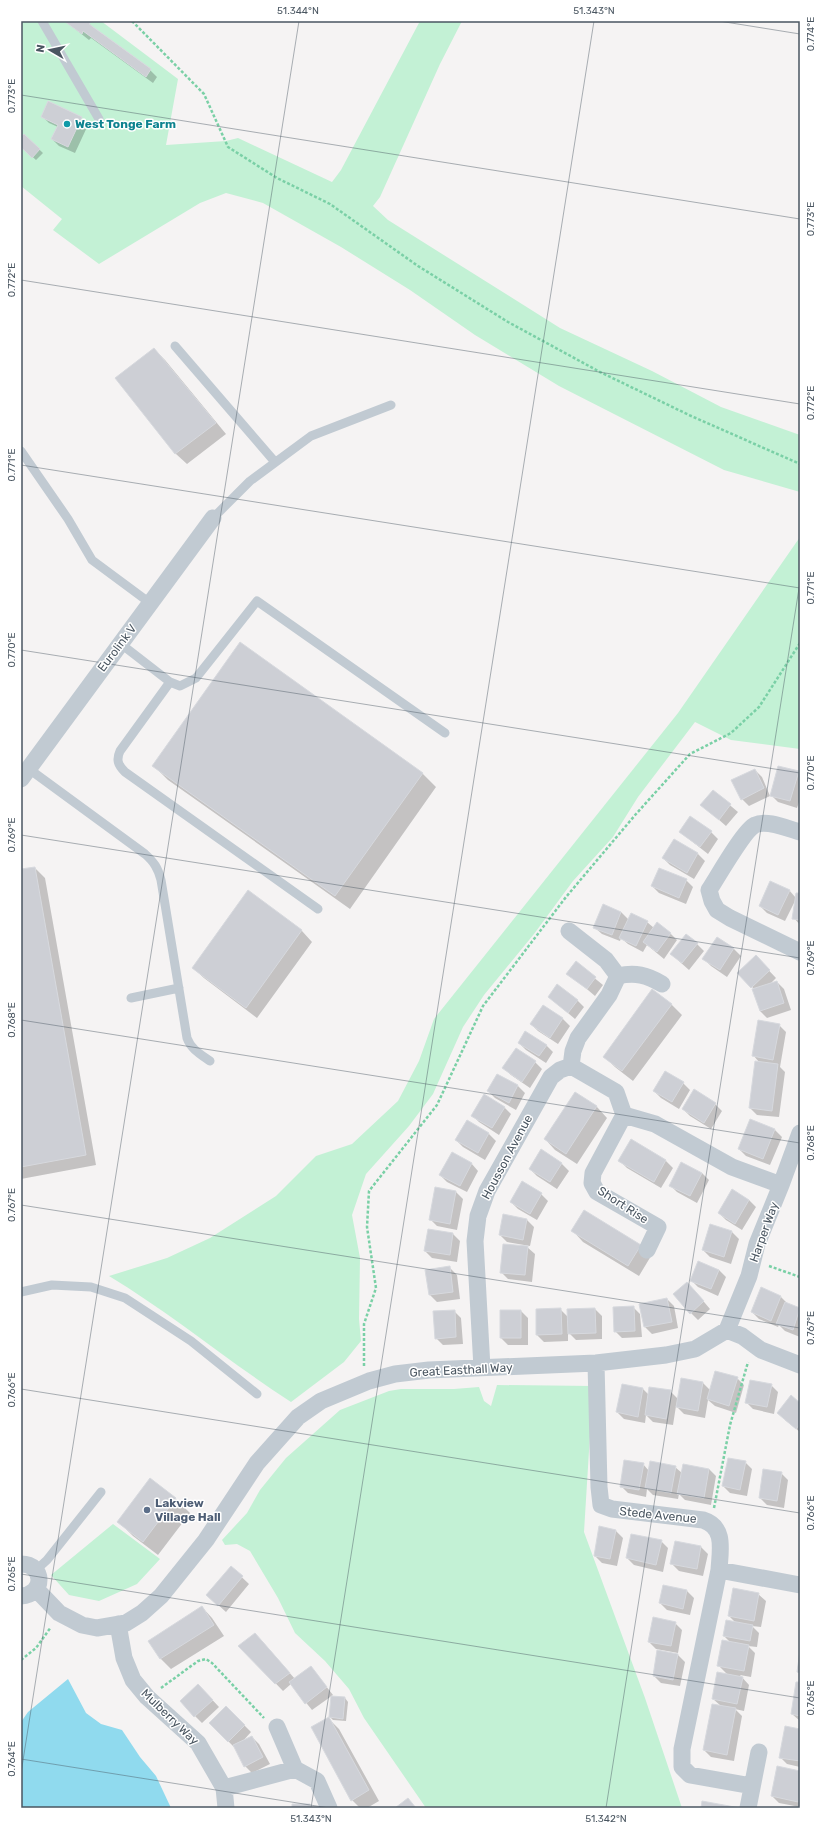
<svg xmlns="http://www.w3.org/2000/svg" width="821" height="1829" font-family="Rubik,sans-serif">
  <style>
    .green { fill: #c3f1d5; fill-rule: evenodd }
    .water { fill: #90daee }
    .shadow { fill: #0003 }
    .building { fill: #cdcfd5; stroke: #d7d9de }
    .lines { fill: none; stroke-linecap: round; stroke-linejoin: round }
    .path { stroke: #7ad0a6; stroke-width: 2.5; stroke-dasharray: 3 2; stroke-linecap: butt }
    .service { stroke: #c1cad2; stroke-width: 9 }
    .minor { stroke: #c1cad2; stroke-width: 17 }
    .ticks { fill: none; stroke: #4a5661; stroke-width: 1; stroke-opacity: 0.45 }
    .culture-dot { fill: #0f9aa8; stroke: #fff; stroke-width: 1.5 }
    .service-dot { fill: #5c6f8a; stroke: #fff; stroke-width: 1.5 }
    .labels { text-anchor: middle; stroke-width: 3; stroke-linejoin: round; paint-order: stroke }
    .culture-label { font-size: 12px; font-weight: bold; fill: #0d838f; stroke: #fff; text-anchor: start }
    .street-label { font-size: 12px; fill: #4a5661; stroke: #fff }
    .service-label { font-size: 12px; font-weight: bold; fill: #4e5e75; stroke: #fff; text-anchor: start }
    .neatline { fill: none; stroke: #4a5661; stroke-width: 1.5 }
    .ticks-label { font-size: 10px; text-anchor: middle; fill: #4a5661 }
  </style>
  <rect width="100%" height="100%" fill="#f5f3f3"/>
  <path class="green" d="M21,21H64L82,33L83,31L146,76L151,69L89,24L90,22L89,21H101L178,79L166,145L226,141L238,138L332,182L341,170L420,21H462L440,64L380,197L373,206L388,220L560,328L652,371L721,407L800,435V492L724,470L559,386L475,335L410,290L341,247L263,203L226,193L200,203L99,264L53,230L62,219L21,186V147L40,149L24,134L21,137ZM48,101L82,117L51,139L58,125L41,117Z
    M800,537V749L731,740L695,722L638,797L613,837L573,881L534,934L484,995L463,1027L433,1094L409,1126L366,1174L352,1215L360,1258L359,1319L361,1341L344,1362L291,1402C229,1362 172,1314 109,1276L167,1258L210,1238L276,1196L316,1156L352,1144L398,1101L419,1061L434,1019L678,713Z
    M497,1385L593,1386L584,1532L645,1698L682,1808H426L364,1718L349,1689L325,1661L295,1633L278,1598L250,1551L237,1544L225,1545L222,1540L247,1513L260,1490L286,1458L340,1410L389,1391L401,1389H454L479,1387L484,1401L491,1406Z
    M113,1524L160,1559L137,1584L99,1601L69,1595L51,1575Z"/>
  <path class="water" d="M68,1679L86,1713L101,1724L122,1730L140,1757L156,1776L171,1808H21V1722L28,1712Z"/>
  <path class="shadow" d="M65,21H87L96,31L150,70L157,77L153,83L91,38L89,40Z
    M42,116L81,118L88,125L75,153L59,146L52,139L58,127L49,123Z
    M24,135L43,153L36,160L21,146V138Z
    M154,349L165,360L226,434L187,464L176,454L116,378Z
    M154,766L422,773L436,787L350,909L168,780Z
    M755,770L762,777L770,796L749,806L742,799Z
    M798,772L800,774V803L799,802L797,808L778,802L771,795Z
    M713,791L738,812L726,826L702,805Z
    M680,832H711L718,839L708,854Z
    M674,840L698,854L705,861L694,879L670,865L663,858Z
    M35,868L45,878L96,1165L21,1179V870Z
    M686,880L693,887L686,904L659,893L652,886Z
    M789,890L796,898L800,894V925L794,918L796,899L785,921L767,913L760,906Z
    M249,892L302,931L312,942L257,1018L204,978L193,968Z
    M603,906L621,912L629,920L647,922L654,928L670,933L677,940L664,959L647,945L643,952L628,944L621,938L620,941L602,934L594,927Z
    M717,938L734,949L741,956L727,977L711,966L704,959Z
    M697,944L704,951L689,970L671,954Z
    M756,957L776,978L769,985L777,982L784,989L791,1010L767,1018L760,1011L754,989L739,973Z
    M576,963L603,985L595,996L568,973Z
    M549,997L577,1000L584,1007L575,1019Z
    M671,1004L682,1015L633,1081L615,1067L604,1056Z
    M544,1006L563,1019L570,1026L558,1044L538,1031L531,1024Z
    M779,1025L786,1032L780,1067L785,1072L779,1117L757,1115L750,1108L759,1062L753,1055Z
    M519,1043L546,1045L553,1052L546,1063L526,1050Z
    M535,1062L542,1069L530,1088L511,1075L504,1068Z
    M497,1075L518,1086L525,1093L516,1110L495,1098L488,1091Z
    M683,1083L690,1090L679,1109L661,1098L654,1091Z
    M575,1093L597,1107L607,1118L577,1164L555,1150L545,1139Z
    M715,1104L722,1111L711,1129L690,1116L683,1109Z
    M504,1107L511,1114L499,1135L479,1122L472,1115Z
    M750,1120L775,1130L782,1137L770,1165L746,1156L739,1149Z
    M467,1122L489,1134L496,1141L485,1160L463,1147L456,1140Z
    M631,1141L666,1161L673,1168L661,1188L627,1168L620,1161Z
    M471,1163L478,1171L467,1192L447,1182L440,1175Z
    M562,1164L569,1171L557,1189L537,1176L530,1169Z
    M702,1173L709,1180L697,1203L677,1192L670,1185Z
    M456,1192L463,1199L457,1230L437,1226L430,1219Z
    M541,1194L548,1201L537,1220L518,1209L511,1202Z
    M749,1200L756,1207L742,1230L726,1220L719,1213Z
    M585,1211L651,1256L639,1276L583,1242L573,1231Z
    M527,1220L534,1227L530,1246L507,1242L500,1235Z
    M732,1232L739,1239L731,1264L710,1257L703,1250Z
    M453,1234L460,1241L457,1262L432,1258L425,1251Z
    M527,1247L535,1254L532,1282L508,1279L501,1272Z
    M698,1262L719,1270L726,1277L718,1296L698,1287L691,1280Z
    M450,1268L457,1275L460,1299L437,1302L430,1295Z
    M762,1288L781,1297L788,1304L800,1309V1337L785,1331L779,1325L778,1327L759,1319L752,1312Z
    M694,1290L710,1309L698,1320L691,1313Z
    M667,1299L674,1306L678,1328L652,1334L645,1327Z
    M633,1307L640,1314L642,1337L622,1338L615,1331Z
    M560,1309L569,1318L595,1309L602,1316V1339L576,1340L568,1332V1341L544,1342L537,1335Z
    M454,1311L461,1318L463,1344L443,1345L436,1338Z
    M521,1311L528,1318V1345H508L501,1338Z
    M737,1378L744,1385L736,1413L715,1406L708,1400L705,1418L684,1414L676,1406L673,1425L653,1422L646,1415L645,1423L624,1419L617,1412L623,1385L643,1389L649,1395L670,1391L678,1399L682,1379L703,1383L710,1390Z
    M771,1385L778,1392L774,1414L753,1409L746,1402Z
    M800,1404V1432L785,1420Z
    M745,1462L752,1469L747,1496L730,1493L723,1486Z
    M643,1464L649,1471L675,1467L682,1473L709,1469L716,1476L711,1505L685,1500L679,1494L678,1499L653,1495L647,1489L646,1497L628,1493L621,1486Z
    M781,1473L788,1480L784,1508L767,1505L760,1498Z
    M151,1480L176,1499L190,1513L158,1555L133,1536L119,1522Z
    M616,1531L623,1538L617,1566L602,1563L595,1556Z
    M661,1541L668,1548L663,1572L634,1565L627,1558Z
    M701,1547L708,1554L703,1576L679,1571L672,1564Z
    M231,1567L249,1584L226,1612L215,1602Z
    M664,1586L687,1591L694,1598L690,1615L667,1610L660,1603Z
    M758,1594L766,1601L761,1627L752,1626L759,1633L757,1647L748,1646L755,1653L751,1677L740,1675L749,1685L744,1711L735,1709L742,1716L734,1761L711,1757L704,1750L721,1706L713,1699L728,1675L719,1666L731,1643L724,1636L736,1623L729,1616Z
    M202,1607L212,1618L224,1636L171,1669L160,1658Z
    M675,1623L682,1630L678,1653L656,1649L649,1642Z
    M262,1641L295,1679L311,1667L333,1695L312,1710L291,1684L283,1691L240,1646Z
    M658,1652L678,1655L685,1662L680,1686L661,1683L654,1676Z
    M800,1683V1721L792,1714Z
    M205,1692L219,1707L202,1723L195,1716Z
    M345,1698L348,1702L346,1721L333,1720L330,1717Z
    M226,1707L251,1732L242,1742L252,1737L259,1744L270,1764L252,1773L245,1766L236,1749L210,1723Z
    M329,1719L339,1729L379,1801L367,1808H360L352,1800Z
    M800,1730V1767L787,1764L780,1757Z
    M800,1772V1807L779,1803L772,1796Z"/>
  <path class="building" d="M64,21H89L91,22L89,24L151,69L146,77L83,31L82,34Z
    M48,101L82,117L68,147L51,139L58,125L41,117Z
    M24,134L40,149L32,158L21,147V137Z
    M154,348L216,423L175,454L115,378Z
    M240,642L423,773L335,896L152,766Z
    M778,766L799,771L790,801L770,796Z
    M755,769L764,788L741,800L731,780Z
    M713,790L731,804L719,820L700,805Z
    M690,816L712,831L700,847L679,832Z
    M674,839L698,853L687,873L662,858Z
    M35,867L86,1155L21,1167V869Z
    M659,868L687,879L679,898L651,886Z
    M770,881L790,890L778,915L759,906Z
    M248,890L302,930L246,1008L192,968Z
    M796,893H800V920L792,919Z
    M603,904L621,912L612,935L593,928Z
    M631,913L648,921L636,946L619,938Z
    M657,922L671,933L657,952L643,942Z
    M686,934L698,943L682,963L670,954Z
    M717,937L734,948L720,970L702,959Z
    M756,955L770,970L751,988L737,973Z
    M576,961L596,977L587,989L566,974Z
    M777,981L784,1003L760,1011L752,989Z
    M557,984L578,1000L568,1013L548,997Z
    M652,989L672,1004L622,1071L603,1057Z
    M543,1005L563,1018L550,1038L530,1024Z
    M758,1020L780,1024L773,1060L752,1056Z
    M525,1031L547,1045L539,1056L518,1043Z
    M516,1048L536,1061L522,1082L502,1068Z
    M755,1061L778,1064L772,1111L749,1108Z
    M665,1071L684,1082L672,1102L653,1091Z
    M497,1074L518,1085L509,1103L487,1091Z
    M694,1089L716,1103L704,1123L682,1109Z
    M575,1092L597,1106L566,1154L544,1139Z
    M484,1094L505,1107L492,1128L471,1116Z
    M750,1119L775,1129L763,1159L738,1149Z
    M467,1120L489,1133L478,1153L455,1140Z
    M631,1139L666,1160L654,1182L618,1161Z
    M541,1149L562,1163L550,1182L529,1169Z
    M452,1152L472,1163L460,1186L439,1175Z
    M681,1162L702,1173L690,1196L669,1186Z
    M522,1181L542,1193L530,1214L510,1202Z
    M435,1187L456,1191L450,1224L429,1220Z
    M732,1189L749,1200L735,1224L718,1213Z
    M584,1210L641,1245L628,1266L571,1231Z
    M503,1214L527,1219L523,1240L499,1235Z
    M710,1224L732,1231L724,1257L702,1250Z
    M428,1229L453,1233L450,1255L424,1251Z
    M503,1244L528,1246L525,1275L500,1273Z
    M698,1261L719,1270L711,1289L690,1281Z
    M450,1266L453,1292L429,1295L425,1270Z
    M687,1282L704,1301L690,1314L673,1294Z
    M761,1287L781,1296L771,1321L751,1312Z
    M667,1298L672,1322L644,1327L639,1304Z
    M785,1302L800,1308L793,1330L776,1324Z
    M634,1306L635,1331L614,1332L613,1307Z
    M561,1308L562,1334L536,1335V1309Z
    M595,1308L596,1333L568,1334L567,1309Z
    M455,1310L456,1337L435,1339L433,1311Z
    M500,1310H521V1338H500Z
    M715,1371L738,1377L729,1406L707,1399Z
    M681,1378L703,1382L698,1411L676,1407Z
    M750,1380L772,1384L767,1407L745,1403Z
    M622,1384L643,1388L638,1417L616,1412Z
    M649,1387L671,1390L666,1419L645,1415Z
    M791,1395L800,1403V1424L796,1429L777,1413Z
    M728,1458L746,1461L740,1490L722,1486Z
    M624,1460L644,1463L639,1490L620,1487Z
    M650,1461L676,1466L671,1493L645,1488Z
    M683,1464L709,1469L704,1498L677,1494Z
    M763,1469L782,1472L777,1501L759,1498Z
    M150,1478L176,1498L143,1542L117,1522Z
    M599,1526L616,1530L610,1559L594,1556Z
    M631,1534L662,1540L656,1565L626,1558Z
    M675,1541L701,1546L697,1569L670,1564Z
    M231,1566L243,1576L218,1606L206,1595Z
    M663,1585L687,1590L683,1609L659,1603Z
    M733,1588L759,1593L754,1621L728,1616Z
    M202,1606L214,1625L160,1659L148,1641Z
    M653,1617L676,1622L671,1646L648,1642Z
    M726,1620L753,1625L750,1641L723,1636Z
    M255,1633L290,1673L275,1684L238,1646Z
    M722,1640L749,1645L744,1671L717,1666Z
    M657,1650L678,1654L673,1680L653,1676Z
    M800,1651V1673L797,1672Z
    M311,1666L327,1687L305,1704L289,1682Z
    M717,1672L743,1677L737,1704L712,1699Z
    M796,1682H800V1716L791,1714Z
    M198,1684L213,1700L194,1717L180,1701Z
    M331,1696L345,1697L343,1719L329,1717Z
    M712,1704L736,1708L727,1755L703,1750Z
    M226,1706L245,1725L228,1742L209,1723Z
    M329,1717L369,1790L351,1801L311,1727Z
    M785,1726L800,1729V1761L779,1758Z
    M252,1736L263,1757L244,1767L233,1745Z
    M777,1766L800,1771V1790L798,1802L771,1796Z
    M408,1798L416,1808H395Z
    M702,1801L740,1808H701Z
    M292,1804H310V1808H292Z"/>
  <g class="lines">
    <path class="path" d="M132,21L204,94L228,147L277,178L330,204L418,266L508,322L600,372L689,415L800,464
      M769,1266L800,1277
      M364,1366V1324L376,1288L367,1227L369,1191L437,1105L483,1006L566,897L636,814L690,754L731,733L759,707L800,643
      M714,1508L730,1425L748,1362
      M21,1660L36,1648L51,1627
      M161,1688L198,1661L206,1659L212,1663L264,1718"/>
    <path class="service" d="M42,21L99,119
      M175,346L275,462
      M21,451L68,519L92,560L150,603
      M213,518L250,481L311,436L391,405
      M121,644L170,682L180,686L196,678L257,601L445,733
      M170,682L120,751C116,760 118,765 125,772L318,909
      M29,769L145,854C154,862 158,868 161,880L187,1038C191,1049 200,1054 210,1061
      M131,998L179,988
      M21,1292L52,1285L91,1287L125,1298L191,1341L257,1394
      M36,1570L47,1560L101,1492"/>
    <path class="minor" d="M21,779L213,518
      M800,832C788,829 767,819 755,825C744,830 717,878 709,890L712,901L717,910L730,918L800,952
      M569,931L606,960L618,976
      M571,1066L616,1092L624,1115L593,1173L592,1183L597,1192L658,1227L647,1250
      M571,1066L573,1051L578,1038L609,995L618,976C635,972 647,975 662,984
      M624,1115L655,1124L732,1167L781,1185
      M727,1330L749,1276L757,1244L781,1185L800,1133
      M596,1363L599,1487L601,1505L612,1509L703,1520C726,1527 720,1551 719,1570L682,1749V1767L690,1775L752,1786
      M482,1368L475,1241L478,1216L487,1191L551,1077L560,1070L571,1066
      M21,1564C45,1564 45,1595 21,1596
      M719,1570L800,1585
      M36,1589L59,1613L82,1625L97,1628L126,1623L142,1613L161,1596L206,1540L257,1463L298,1417L321,1401L369,1381L395,1374L429,1370L596,1363L666,1355L695,1349L727,1330L742,1336L761,1350L800,1365
      M118,1624L124,1658L133,1680L147,1697L198,1743L224,1788L226,1808
      M277,1727L295,1769
      M224,1788L295,1769L317,1781L329,1808
      M748,1808L759,1752"/>
  </g>
  <path class="ticks" d="M719,21L800,34M21,95L800,219M21,280L800,404M21,465L800,588M21,650L800,773M21,835L800,958M21,1020L800,1143M21,1205L800,1328M21,1389L800,1513M21,1574L800,1698M21,1759L329,1808M21,1773L299,21M311,1808L594,21M606,1808L800,582"/>
  <circle class="culture-dot" cx="67" cy="124" r="4"/>
  <circle class="service-dot" cx="147" cy="1510" r="4"/>
  <g class="labels">
    <g class="culture-label">
      <text x="75" y="128">West Tonge Farm</text>
    </g>
    <g class="street-label">
      <text transform="translate(117 648) rotate(-53)" y="4">Eurolink V</text>
      <text transform="translate(507 1157) rotate(-62)" y="4">Housson Avenue</text>
      <text transform="translate(623 1205) rotate(33)" y="4">Short Rise</text>
      <text transform="translate(764 1232) rotate(-70)" y="4">Harper Way</text>
      <text transform="translate(461 1370) rotate(-3)" y="4">Great Easthall Way</text>
      <text transform="translate(658 1515) rotate(6)" y="4">Stede Avenue</text>
      <text transform="translate(170 1717) rotate(44)" y="4">Mulberry Way</text>
    </g>
    <g class="service-label">
      <text x="155" y="1507">Lakview<tspan x="155" dy="14">Village Hall</tspan></text>
    </g>
  </g>
  <rect width="821" height="1829" fill="none" stroke="#ffffff" stroke-width="44"/>
  <g transform="translate(50 50) rotate(279)" stroke="#ffffff" stroke-width="3" paint-order="stroke">
  <path d="M0-3L7 15L0 10L-7 15Z" fill="#4a5661"/>
  <text y="-6" font-size="11" font-weight="bold" text-anchor="middle" fill="#4a5661">N</text>
  </g>
  <rect x="22" y="22" width="777" height="1785" class="neatline"/>
  <g class="ticks-label">
    <text x="298" y="14">51.344°N</text>
    <text x="594" y="14">51.343°N</text>
    <text transform="translate(810 34) rotate(-90)" y="4">0.774°E</text>
    <text transform="translate(11 96) rotate(-90)" y="4">0.773°E</text>
    <text transform="translate(810 219) rotate(-90)" y="4">0.773°E</text>
    <text transform="translate(11 280) rotate(-90)" y="4">0.772°E</text>
    <text transform="translate(810 403) rotate(-90)" y="4">0.772°E</text>
    <text transform="translate(11 465) rotate(-90)" y="4">0.771°E</text>
    <text transform="translate(810 588) rotate(-90)" y="4">0.771°E</text>
    <text transform="translate(11 650) rotate(-90)" y="4">0.770°E</text>
    <text transform="translate(810 773) rotate(-90)" y="4">0.770°E</text>
    <text transform="translate(11 835) rotate(-90)" y="4">0.769°E</text>
    <text transform="translate(810 958) rotate(-90)" y="4">0.769°E</text>
    <text transform="translate(11 1020) rotate(-90)" y="4">0.768°E</text>
    <text transform="translate(810 1143) rotate(-90)" y="4">0.768°E</text>
    <text transform="translate(11 1205) rotate(-90)" y="4">0.767°E</text>
    <text transform="translate(810 1328) rotate(-90)" y="4">0.767°E</text>
    <text transform="translate(11 1390) rotate(-90)" y="4">0.766°E</text>
    <text transform="translate(810 1513) rotate(-90)" y="4">0.766°E</text>
    <text transform="translate(11 1574) rotate(-90)" y="4">0.765°E</text>
    <text transform="translate(810 1698) rotate(-90)" y="4">0.765°E</text>
    <text transform="translate(11 1759) rotate(-90)" y="4">0.764°E</text>
    <text x="311" y="1822">51.343°N</text>
    <text x="606" y="1822">51.342°N</text>
  </g>
</svg>
